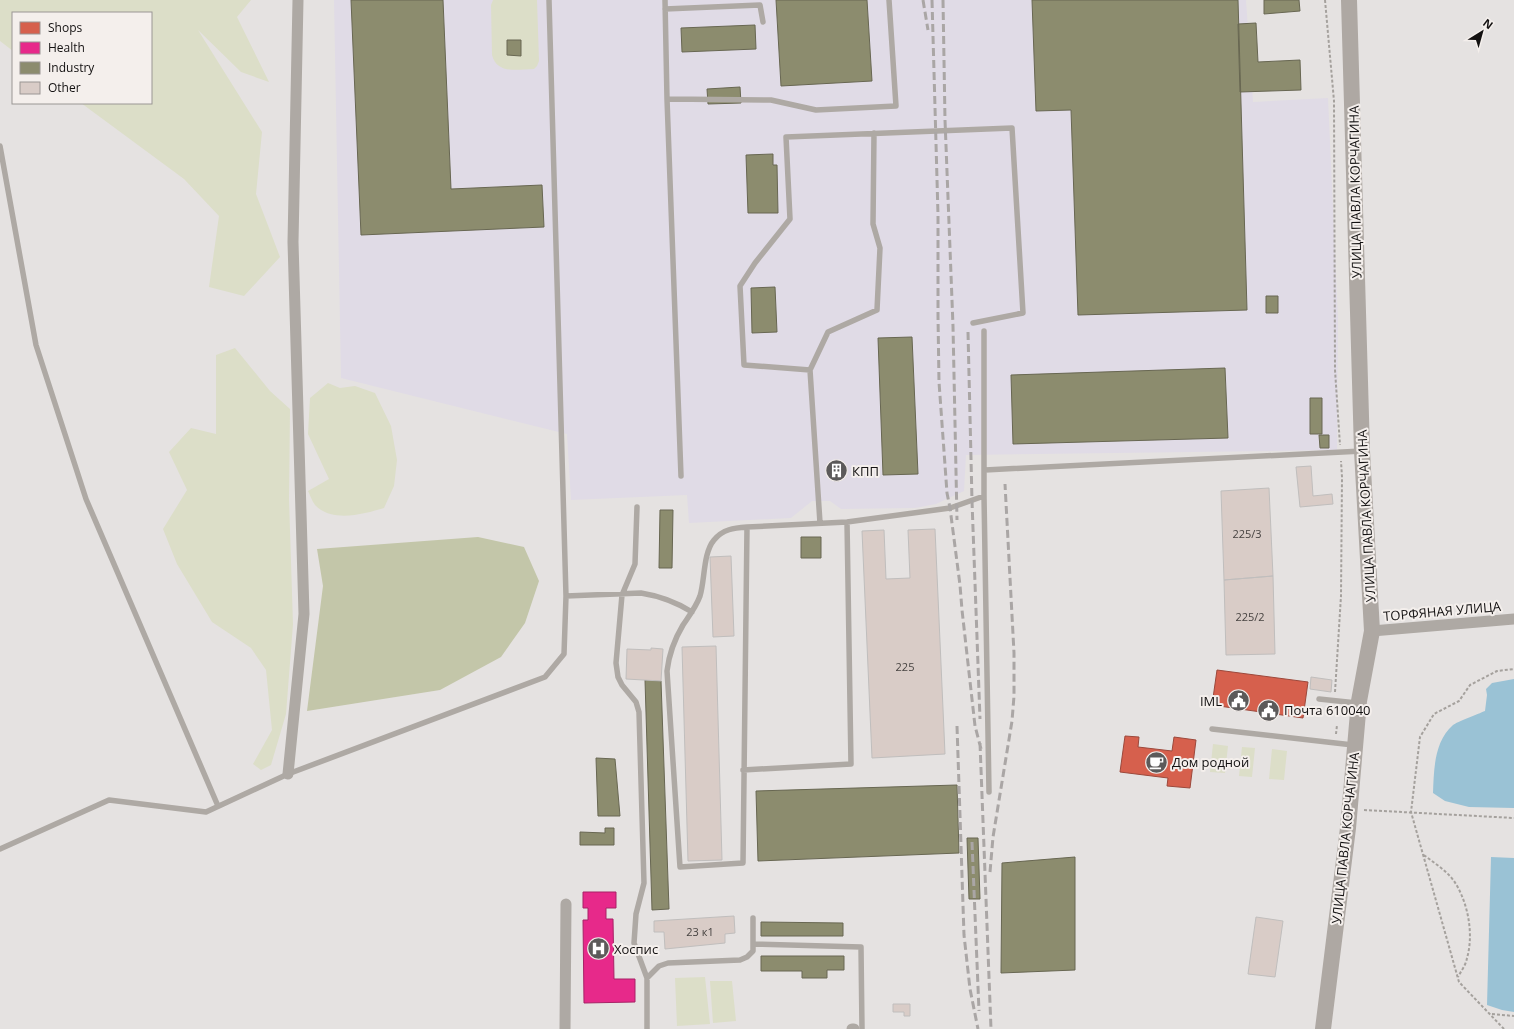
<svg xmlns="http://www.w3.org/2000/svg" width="1514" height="1029" font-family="'Open Sans',sans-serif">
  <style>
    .industrial { fill: #e0dbe6 }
    .green { fill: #dcdec8 }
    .forest { fill: #c3c6a9 }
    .water { fill: #9ac2d5 }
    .shops { fill: #d6604d; stroke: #9c483b }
    .health { fill: #e7298a; stroke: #a72266 }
    .industry { fill: #8c8c6e; stroke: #686752 }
    .building { fill: #d9ccc7; stroke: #c0bebd }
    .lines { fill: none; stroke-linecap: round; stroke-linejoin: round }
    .path { stroke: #a5a19d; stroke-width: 2; stroke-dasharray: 3 2; stroke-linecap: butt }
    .lane { stroke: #aea9a4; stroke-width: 5.5 }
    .street { stroke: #aea9a4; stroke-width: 11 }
    .secondary { stroke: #aea8a3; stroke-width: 16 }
    .rail { stroke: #aaa6a5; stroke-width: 3; stroke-dasharray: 8 4; stroke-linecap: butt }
    .labels { text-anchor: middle; stroke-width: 4; stroke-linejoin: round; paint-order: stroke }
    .number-label { font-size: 11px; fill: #464240 }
    .street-label { font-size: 13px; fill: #131111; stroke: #f4efec }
    .poi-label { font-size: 13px; fill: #131111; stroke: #f4efec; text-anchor: start }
  </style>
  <rect width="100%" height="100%" fill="#e5e2e1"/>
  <path class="industrial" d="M334,0H1246L1253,102L1328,98L1338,319L1337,450L966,455L964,491L936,504L915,508L841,509L830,501H812L791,518L689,523L687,495L571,500L567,434L341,378Z"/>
  <path class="green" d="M0,0H251L237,17L269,82L241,72L198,30L262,132L256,194L280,257L244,296L209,287L219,216L184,179L81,103H151V13H13V51L0,41Z
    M493,0H537L539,61L537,66L534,69C519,69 497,75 492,55L491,5Z
    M235,348L270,391L290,409L289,499L293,624L286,714L271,765L261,770L253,764L272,730L266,670L251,648L212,622L177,564L163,529L187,490L169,452L191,428L216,434V355Z
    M328,383L340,388L355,386L375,393L391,426L397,460L394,486L384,508C364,514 332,523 315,505C312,501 310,495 308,491L329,479L308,434L310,398Z
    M1213,744L1228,746L1225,773L1210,772Z
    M1242,747L1255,748L1252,777L1239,776Z
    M1272,749L1287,751L1284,780L1269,779Z
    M705,977L710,1024L677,1026L675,978Z
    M710,981H732L736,1021L713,1023Z"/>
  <path class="forest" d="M478,537L524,547L539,581L525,623L501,657L440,690L307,711L323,586L317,549Z"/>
  <path class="water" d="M1514,679V808L1469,807L1445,801L1433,793C1434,769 1434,742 1453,725C1457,722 1478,714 1485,711L1487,695L1486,689L1492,683Z
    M1491,857L1514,858V1012L1502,1010L1487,1005Z"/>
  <path class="shops" d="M1217,670L1308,682L1303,718L1212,705Z
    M1125,736L1139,737L1138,747L1172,751L1174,737L1196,740L1190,788L1167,786L1168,778L1120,772Z"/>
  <path class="health" d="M583,892H616V908H606V919H613L614,979H635V1002L584,1003L583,920H588V908H583Z"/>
  <path class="industry" d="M351,0H443L451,189L542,185L544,227L361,235Z
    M776,0H867L872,81L781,86Z
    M1032,0H1238L1247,310L1078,315L1071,110L1036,111Z
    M1264,0H1299L1300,11L1264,14Z
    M1256,23L1258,62L1300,60L1301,90L1240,92L1238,24Z
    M755,25L756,49L682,52L681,28Z
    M507,40H521V56L507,55Z
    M740,87L741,103L708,104L707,89Z
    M773,154V165H777L778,213H748L746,155Z
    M775,287L777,332L752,333L751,288Z
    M1266,296H1278V313H1266Z
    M912,337L918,474L883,475L878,338Z
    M1225,368L1228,438L1013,444L1011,375Z
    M1310,398H1322V434H1310Z
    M1319,435H1329V448H1320Z
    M830,465H842V477H830Z
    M660,510H673L672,568H659Z
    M801,537H821V558H801Z
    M645,680L661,681L669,909L652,910Z
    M596,758L615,759L620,816H598Z
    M957,785L959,853L758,861L756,791Z
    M605,828H614V845H580V832L605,833Z
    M967,838H978L980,899H969Z
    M1075,857V970L1001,973L1002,863Z
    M761,922L843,923V936H761Z
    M761,956H844V970H827V978H802V971H761Z"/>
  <path class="building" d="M1311,466L1313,496L1332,494L1333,504L1300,507L1296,467Z
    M1269,488L1273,576L1224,580L1221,491Z
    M935,529L945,754L872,758L862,531L884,530L886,579L910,578L908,530Z
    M731,556L734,636L713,637L710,557Z
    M1273,576L1275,654L1226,655L1224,580Z
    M716,646L722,860L688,861L682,647Z
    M651,648L663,649L661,681L626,679L627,649L651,650Z
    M1311,677L1332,680L1331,692L1310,689Z
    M734,916L735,933L725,934V943L665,949L664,932H654V921Z
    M1256,917L1283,921L1275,977L1248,974Z
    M893,1004H910V1016H904V1012H893Z"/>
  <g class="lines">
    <path class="path" d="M1325,0L1334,101L1335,370L1340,445
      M1335,692L1341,596L1342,477L1341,461
      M1336,734L1337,725
      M1364,810L1514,818
      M1424,855C1434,863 1446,870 1454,881C1468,902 1474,934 1467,958C1466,965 1461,971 1458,977
      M1492,1014L1514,1016
      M1504,1029L1459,982L1411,812L1420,737L1434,714L1459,701L1470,685L1497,671L1514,669"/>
    <path class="lane" d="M665,0L667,99L681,476
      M665,9L760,5L763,22
      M667,99L771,100L816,110L896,106L889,0
      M0,146L36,345L86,499L218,806
      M984,331V496L989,792
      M810,370L828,332L877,310L880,248L873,224L874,133
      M985,470L1362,451
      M637,507L635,564L622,595L616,663L618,677L622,685L636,702L639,712L644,883L636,914L634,943L647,978V1029
      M820,523L810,370L744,365L740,286L755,263L790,219L786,137L1012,128L1023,313L973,323
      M747,527C734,528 723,529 714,540C703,553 705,580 700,596C696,607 689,616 683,625C674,640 669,654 667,671L680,867L743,863L747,527L847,522L950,508L984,496
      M566,596L641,593C660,596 676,602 692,612
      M1319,699L1357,703
      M1212,729L1353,745
      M743,770L851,764L847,522
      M0,849L109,800L206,812L288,774L545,677L564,654L566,596L549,0
      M754,944L861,947L862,1029
      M647,978L659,966L668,963L740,960L747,957L753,951V918"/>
    <path class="street" d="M1372,631L1514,619
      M288,774L304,614L293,242L298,0
      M565,1029L566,904
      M852,1029H854"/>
    <path class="secondary" d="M1323,1029L1348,828L1359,701L1372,631L1362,451L1349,0"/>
    <path class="rail" d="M923,0L928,30
      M932,0L938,215V316L939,382L947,493L950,508L960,585L962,610L975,726L981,749
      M943,0L945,120L953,326L957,520
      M968,332L972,501L980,719
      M957,726L964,935L970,989L978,1029
      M980,743L991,1029
      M972,842L979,1011
      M990,872L993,837L1012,721L1014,696V653L1005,484"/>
  </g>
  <defs>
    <symbol id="building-disc" viewBox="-11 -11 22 22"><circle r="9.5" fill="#5c5a5a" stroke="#f4efec"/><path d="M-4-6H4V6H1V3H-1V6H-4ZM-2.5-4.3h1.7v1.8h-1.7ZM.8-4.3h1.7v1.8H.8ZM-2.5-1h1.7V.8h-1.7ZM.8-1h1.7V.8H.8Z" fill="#fff"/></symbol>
    <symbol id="civic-disc" viewBox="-11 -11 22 22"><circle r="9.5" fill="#5c5a5a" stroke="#f4efec"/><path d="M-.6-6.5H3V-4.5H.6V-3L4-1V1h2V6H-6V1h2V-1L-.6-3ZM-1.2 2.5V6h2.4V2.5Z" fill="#fff"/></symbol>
    <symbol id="cafe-disc" viewBox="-11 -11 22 22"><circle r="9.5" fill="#5c5a5a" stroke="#f4efec"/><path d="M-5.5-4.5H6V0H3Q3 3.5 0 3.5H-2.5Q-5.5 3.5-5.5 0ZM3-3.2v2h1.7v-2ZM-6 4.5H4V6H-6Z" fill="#fff"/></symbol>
    <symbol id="hospital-disc" viewBox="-11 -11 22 22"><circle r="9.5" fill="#5c5a5a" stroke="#f4efec"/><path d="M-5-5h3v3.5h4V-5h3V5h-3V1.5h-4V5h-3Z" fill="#fff"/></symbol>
  </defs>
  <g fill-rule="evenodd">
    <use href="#building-disc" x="824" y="458" width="25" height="25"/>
    <use href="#civic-disc" x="1226" y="688" width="25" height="25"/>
    <use href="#civic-disc" x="1256" y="698" width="25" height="25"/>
    <use href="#cafe-disc" x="1144" y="750" width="25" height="25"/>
    <use href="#hospital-disc" x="586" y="936" width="25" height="25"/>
  </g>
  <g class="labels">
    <g class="number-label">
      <text x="1247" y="538">225/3</text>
      <text x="1250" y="621">225/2</text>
      <text x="905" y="671">225</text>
      <text x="700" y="936">23 к1</text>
    </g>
    <g class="street-label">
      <text transform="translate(1355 192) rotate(-91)" y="5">УЛИЦА ПАВЛА КОРЧАГИНА</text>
      <text transform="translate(1366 516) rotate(-93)" y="5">УЛИЦА ПАВЛА КОРЧАГИНА</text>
      <text transform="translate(1442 611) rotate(-5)" y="5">ТОРФЯНАЯ УЛИЦА</text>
      <text transform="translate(1345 838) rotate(-84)" y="5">УЛИЦА ПАВЛА КОРЧАГИНА</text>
    </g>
    <g class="poi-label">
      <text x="852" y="476">КПП</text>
      <text x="1222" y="706" text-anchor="end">IML</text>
      <text x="1284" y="715">Почта 610040</text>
      <text x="1172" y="767">Дом родной</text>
      <text x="614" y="954">Хоспис</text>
    </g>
  </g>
  <rect x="12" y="12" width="140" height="92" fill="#f4efec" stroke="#9a9694"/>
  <rect x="20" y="22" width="20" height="12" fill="#d6604d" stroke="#9a9694"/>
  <text x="48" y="32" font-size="12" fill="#131111">Shops</text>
  <rect x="20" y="42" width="20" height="12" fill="#e7298a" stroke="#9a9694"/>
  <text x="48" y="52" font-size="12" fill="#131111">Health</text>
  <rect x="20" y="62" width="20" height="12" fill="#8c8c6e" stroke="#9a9694"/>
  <text x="48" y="72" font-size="12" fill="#131111">Industry</text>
  <rect x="20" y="82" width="20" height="12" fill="#d9ccc7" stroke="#9a9694"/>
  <text x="48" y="92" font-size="12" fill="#131111">Other</text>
  <g transform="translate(1482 32) rotate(37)" stroke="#f4efec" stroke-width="3" paint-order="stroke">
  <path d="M0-3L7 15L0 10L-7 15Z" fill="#131111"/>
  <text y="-6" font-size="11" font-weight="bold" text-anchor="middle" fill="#131111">N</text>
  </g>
</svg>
